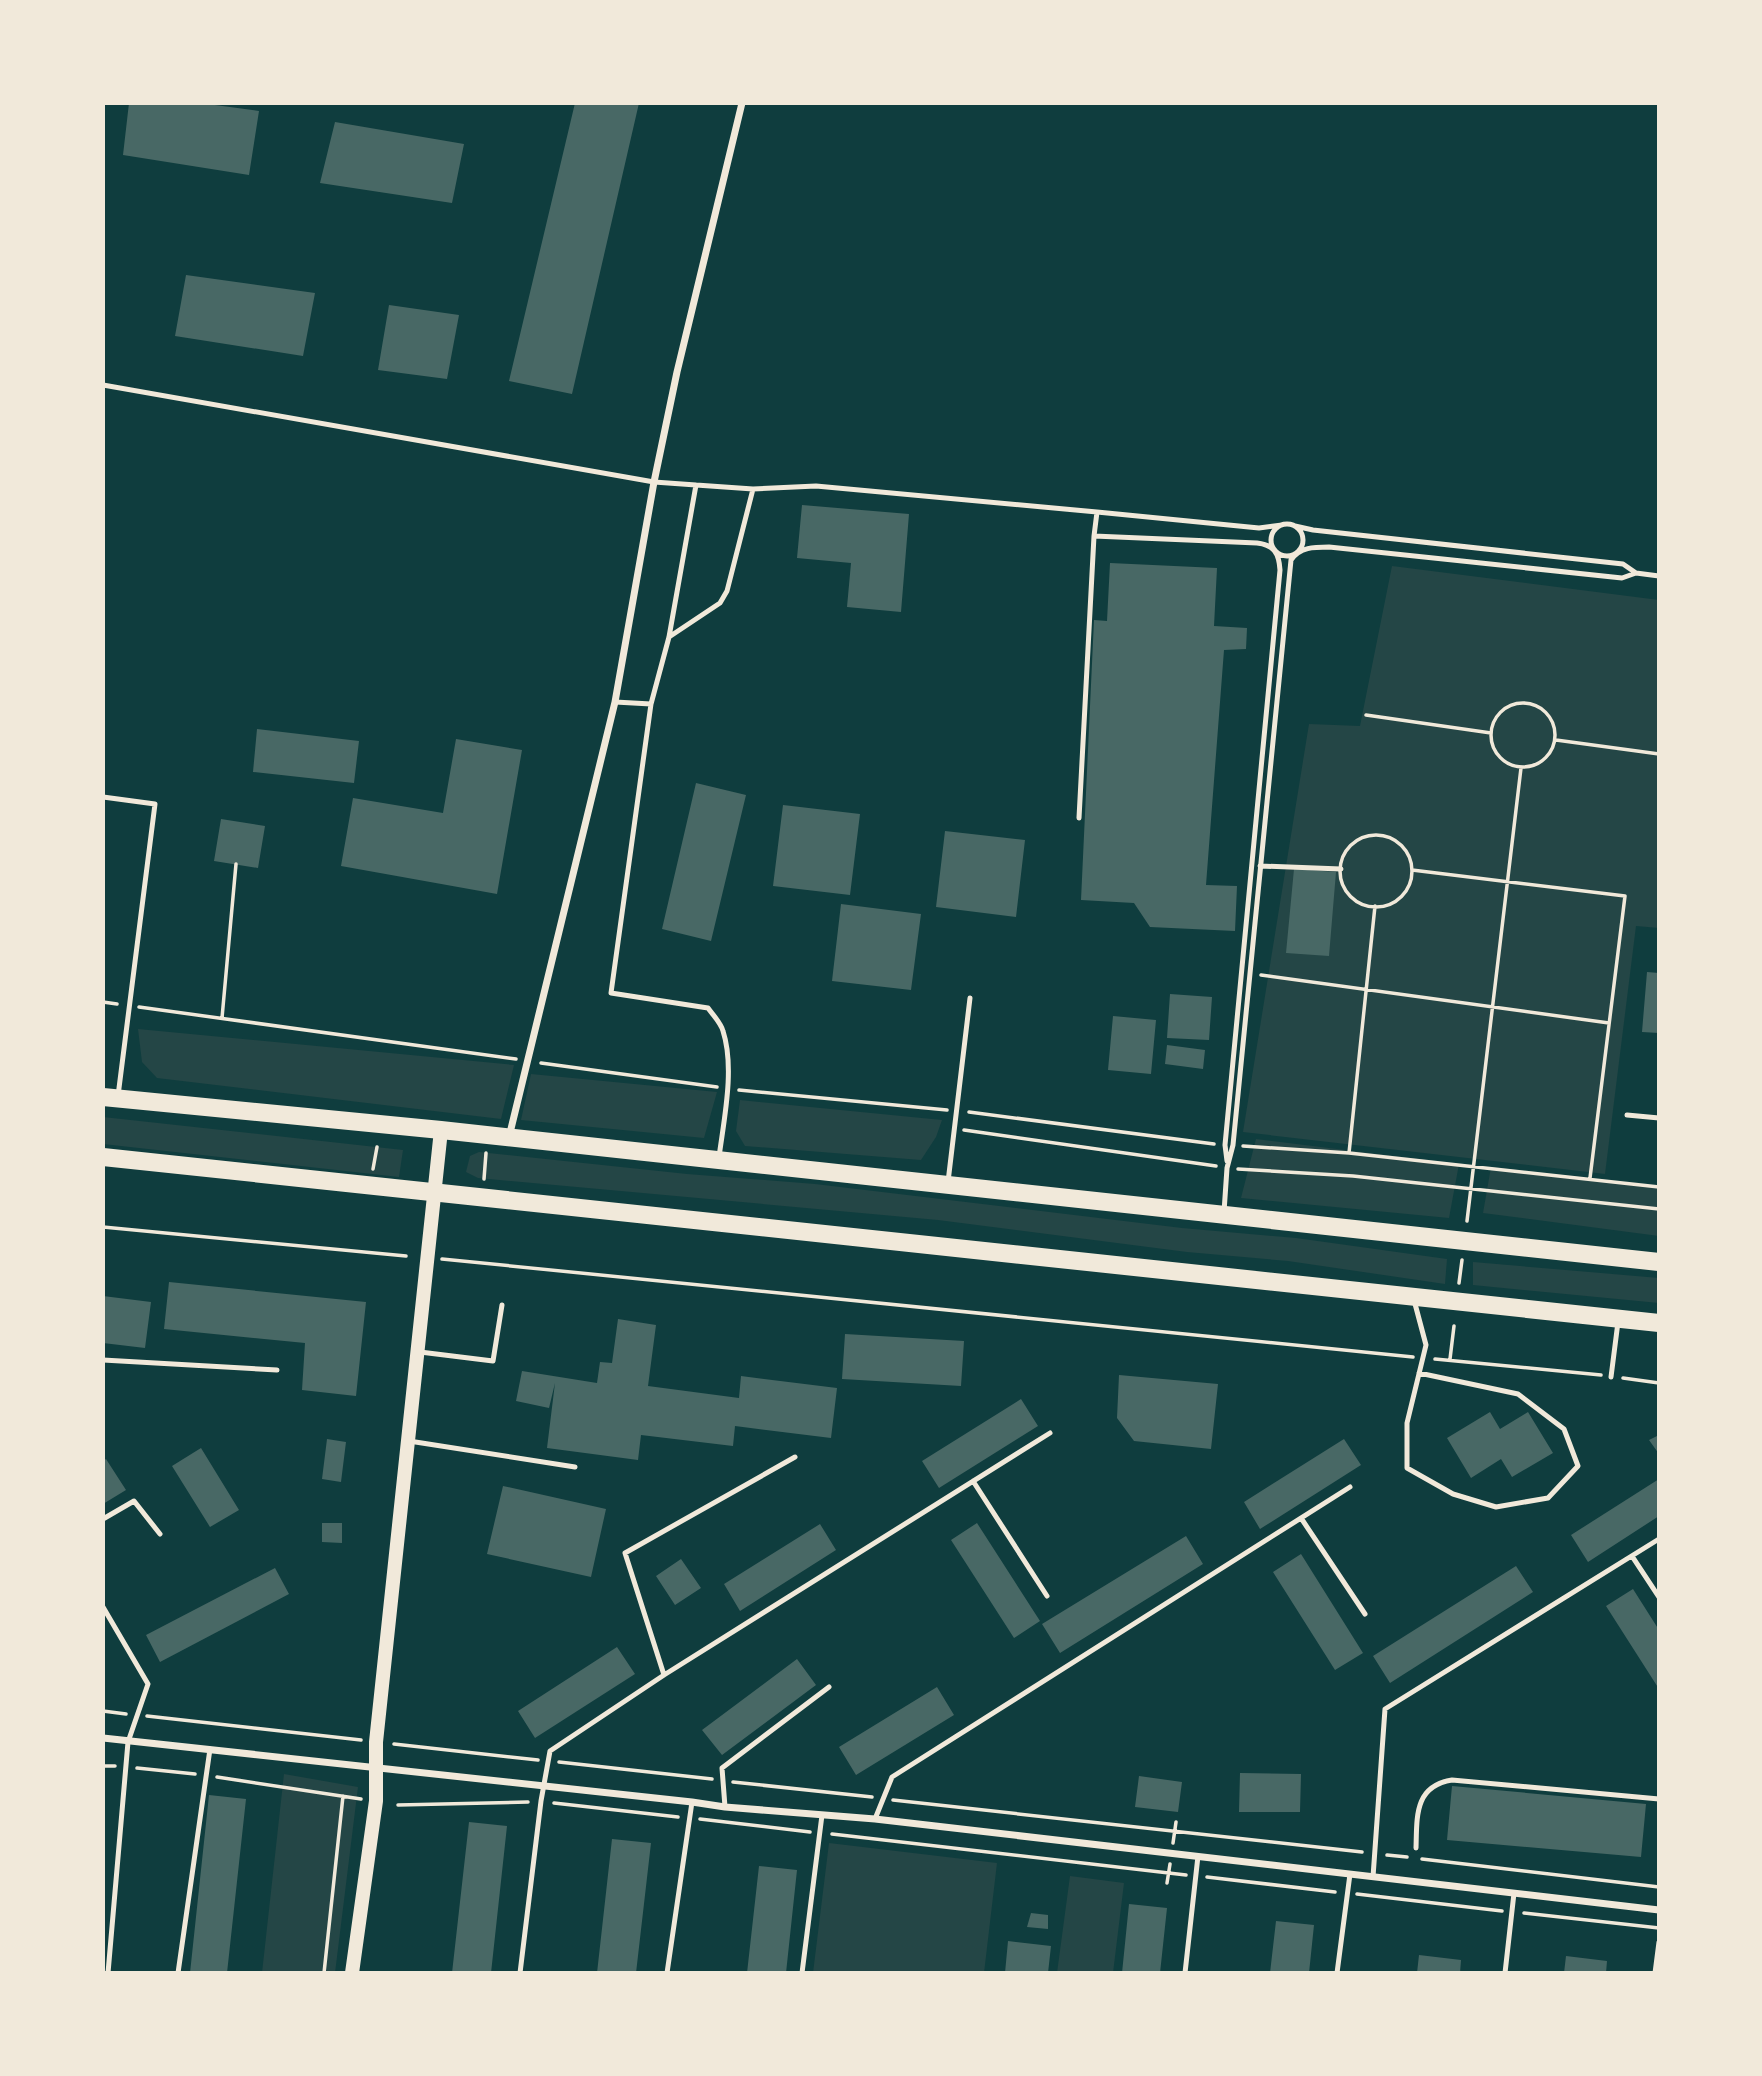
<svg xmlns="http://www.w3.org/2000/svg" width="1762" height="2076" font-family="Montserrat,sans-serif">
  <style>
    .green { fill: #244646 }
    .building { fill: #486865 }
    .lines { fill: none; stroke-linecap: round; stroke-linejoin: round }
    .path { stroke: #f1e9da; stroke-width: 3.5 }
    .service { stroke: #f1e9da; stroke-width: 5 }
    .minor { stroke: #f1e9da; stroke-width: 7 }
    .secondary { stroke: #f1e9da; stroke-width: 14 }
    .primary { stroke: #f1e9da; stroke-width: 18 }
  </style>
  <rect width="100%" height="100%" fill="#0f3d3e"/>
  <path class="green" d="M1392,566L1659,600V928L1636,926L1605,1174L1243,1132L1309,724L1360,726Z
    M138,1029L514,1065L501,1119L157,1078L142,1062Z
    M531,1074L717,1092L704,1138L521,1120Z
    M740,1100L942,1120L936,1137L921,1160L745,1146L736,1131Z
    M103,1117L403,1150L399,1177L103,1144Z
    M1256,1139L1459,1164L1449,1218L1241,1198Z
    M479,1152L687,1174L815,1184L1182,1228L1296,1238L1447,1259L1445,1284L1288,1261L1187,1252L938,1220L478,1178L466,1172L470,1156Z
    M1491,1167L1659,1186V1236L1483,1213Z
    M1473,1262L1659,1278V1303L1473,1285Z
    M284,1774L358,1787L335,1973H262Z
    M829,1843L997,1863L984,1973H813Z
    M1070,1876L1124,1883L1113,1973H1057Z"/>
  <path class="building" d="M129,103H200L259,111L249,175L123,155Z
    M575,103H639L572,394L509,381Z
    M335,122L464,144L452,203L320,183Z
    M186,275L315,293L303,356L175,336Z
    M389,305L459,315L447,379L378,370Z
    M802,505L909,514L901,612L847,607L851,563L797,558Z
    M1110,563L1217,568L1214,626L1247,628L1246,649L1224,650L1206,885L1237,886L1235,931L1150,927L1134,903L1081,900L1094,620L1107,621Z
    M257,729L359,741L354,783L253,772Z
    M456,739L522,750L497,894L341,866L353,798L443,813Z
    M696,783L746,795L711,941L662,929Z
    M783,805L860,814L850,895L773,886Z
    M221,819L265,826L258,868L214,861Z
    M945,831L1025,840L1016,917L936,907Z
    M1294,869L1336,872L1329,956L1286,953Z
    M841,904L921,914L911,990L832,981Z
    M1647,972L1659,973V1033L1642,1032Z
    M1170,994L1212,997L1209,1040L1167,1038Z
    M1113,1016L1156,1020L1151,1074L1108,1070Z
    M1167,1045L1205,1050L1203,1069L1165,1064Z
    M169,1282L366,1302L356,1396L302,1390L305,1343L164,1329Z
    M103,1296L151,1302L145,1348L103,1343Z
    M618,1319L656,1325L648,1386L739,1398L741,1376L837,1388L831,1438L735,1426L733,1446L641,1435L638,1460L547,1448L555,1383L549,1408L516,1401L522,1371L597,1383L600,1362L612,1363Z
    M845,1334L964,1341L961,1386L842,1379Z
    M1119,1375L1218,1384L1211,1449L1134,1441L1117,1418Z
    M1021,1399L1038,1426L939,1488L922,1461Z
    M1490,1412L1500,1429L1528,1412L1553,1453L1512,1477L1501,1459L1471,1478L1447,1438Z
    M1659,1435V1454L1649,1440Z
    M327,1439L346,1442L341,1482L322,1479Z
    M1344,1439L1361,1465L1260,1529L1244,1502Z
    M201,1448L239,1510L210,1527L172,1466Z
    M106,1459L126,1490L103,1504V1461Z
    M1659,1479V1516L1588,1562L1571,1535Z
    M503,1486L606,1509L591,1577L487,1554Z
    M322,1523H342V1543L322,1542Z
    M977,1523L1040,1621L1014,1638L951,1540Z
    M820,1524L836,1550L740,1611L724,1584Z
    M1186,1536L1203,1564L1060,1653L1042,1624Z
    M1301,1554L1363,1653L1335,1670L1273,1572Z
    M681,1559L701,1588L675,1605L656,1576Z
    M1516,1566L1533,1592L1390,1683L1373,1656Z
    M275,1568L289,1594L160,1662L146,1635Z
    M1633,1589L1659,1630V1689L1606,1606Z
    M617,1647L635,1674L535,1738L518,1711Z
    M797,1659L816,1685L722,1755L702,1730Z
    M937,1687L954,1715L856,1775L839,1747Z
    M1240,1773L1301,1774L1300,1812H1239Z
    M1139,1776L1182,1782L1178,1812L1135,1807Z
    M1452,1786L1646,1804L1641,1857L1447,1840Z
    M209,1795L246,1799L227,1973H190Z
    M469,1822L507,1826L491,1973H452Z
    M612,1839L651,1843L636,1973H597Z
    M759,1866L797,1870L786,1973H747Z
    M1129,1904L1167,1908L1160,1973H1122Z
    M1031,1913L1048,1915V1929L1027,1927Z
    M1276,1921L1314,1925L1309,1973H1270Z
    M1008,1941L1051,1946L1048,1973H1005Z
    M1419,1955L1461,1960L1460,1973H1417Z
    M1566,1956L1607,1961L1606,1973H1564Z"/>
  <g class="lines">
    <path class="path" d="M1491 735a32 32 0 1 1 64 0a32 32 0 1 1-64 0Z
      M1366,715L1491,733
      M1556,740L1659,754
      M1340 871a36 36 0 1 1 72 0a36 36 0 1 1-72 0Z
      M1412,870L1625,896L1590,1178
      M1261,975L1609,1023
      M103,1002L117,1004
      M139,1007L516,1059
      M222,1018L236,864
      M541,1063L717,1087
      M739,1090L947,1110
      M969,1112L1214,1144
      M964,1130L1216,1166
      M1243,1146L1349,1153L1659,1187
      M1349,1153L1375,906
      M373,1169L377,1147
      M1238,1169L1353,1176L1659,1209
      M484,1179L486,1153
      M1467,1221L1521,768
      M103,1227L406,1256
      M442,1259L1413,1357
      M1459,1283L1462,1260
      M1435,1359L1601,1375
      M1450,1359L1454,1326
      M1623,1378L1659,1383
      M103,1711L126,1714
      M147,1716L361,1740
      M394,1744L538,1760
      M559,1762L712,1779
      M103,1766H115
      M137,1768L195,1774
      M217,1777L361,1799
      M733,1782L872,1797
      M893,1800L1362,1852
      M554,1803L678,1817
      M398,1805L528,1802
      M700,1819L810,1832
      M832,1834L1186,1875
      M1173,1843L1176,1822
      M1387,1855L1407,1857
      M1422,1859L1659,1887
      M1207,1877L1335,1892
      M1167,1883L1170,1864
      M1357,1894L1502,1911
      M1524,1913L1659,1928
      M324,1973L343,1796"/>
    <path class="service" d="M103,385L654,482L696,485L669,637L651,704L615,702
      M696,485L753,489L816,486L1097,512
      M1271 540a16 16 0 1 1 32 0a16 16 0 1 1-32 0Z
      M1295,526L1313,530L1623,564L1636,573L1659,576
      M1094,536L1257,543C1274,545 1279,553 1280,570L1225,1145L1227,1161
      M669,637L720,603L727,591L753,489
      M651,704L611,993L708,1008C713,1015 721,1023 723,1031C735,1068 724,1119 719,1157
      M103,797L155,804L118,1096
      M1079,818L1094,536L1097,512L1259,528L1282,525
      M1260,866L1341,869
      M1627,1115L1659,1118
      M948,1182L970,998
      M1224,1212L1227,1168L1233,1145L1291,560C1300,547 1314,547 1329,547L1622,578L1636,573
      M1414,1300L1426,1345L1407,1423V1468L1453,1494L1496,1507L1548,1498L1578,1466L1564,1429L1518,1394L1419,1373
      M420,1352L493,1361L502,1305
      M103,1360L277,1370
      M1611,1377L1618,1322
      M409,1441L575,1467
      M973,1481L1047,1596
      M1301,1518L1365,1614
      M103,1519L134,1501L160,1534
      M1632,1556L1659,1597
      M103,1607L148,1684L128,1742L108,1973
      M664,1675L625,1553L795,1457
      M725,1807L722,1768L829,1687
      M875,1819L892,1777L1350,1487
      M1416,1848C1417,1817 1414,1786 1452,1780L1659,1799
      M1373,1877L1385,1709L1659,1539
      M178,1973L210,1749
      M520,1973L541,1801L550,1751L664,1675L1050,1433
      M667,1973L692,1802
      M802,1973L822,1815
      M1185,1973L1198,1856
      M1337,1973L1350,1874
      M1505,1973L1514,1893
      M1655,1973L1659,1942"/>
    <path class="minor" d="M509,1137L615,702L654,482L677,372L742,103
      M103,1738L692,1802L725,1807L875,1819L1659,1910"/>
    <path class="secondary" d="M352,1973L376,1801V1742L441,1130"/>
    <path class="primary" d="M103,1097L441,1130L1659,1262
      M103,1157L1659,1323"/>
  </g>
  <rect width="1762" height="2076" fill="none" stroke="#f1e9da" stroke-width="210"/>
</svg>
